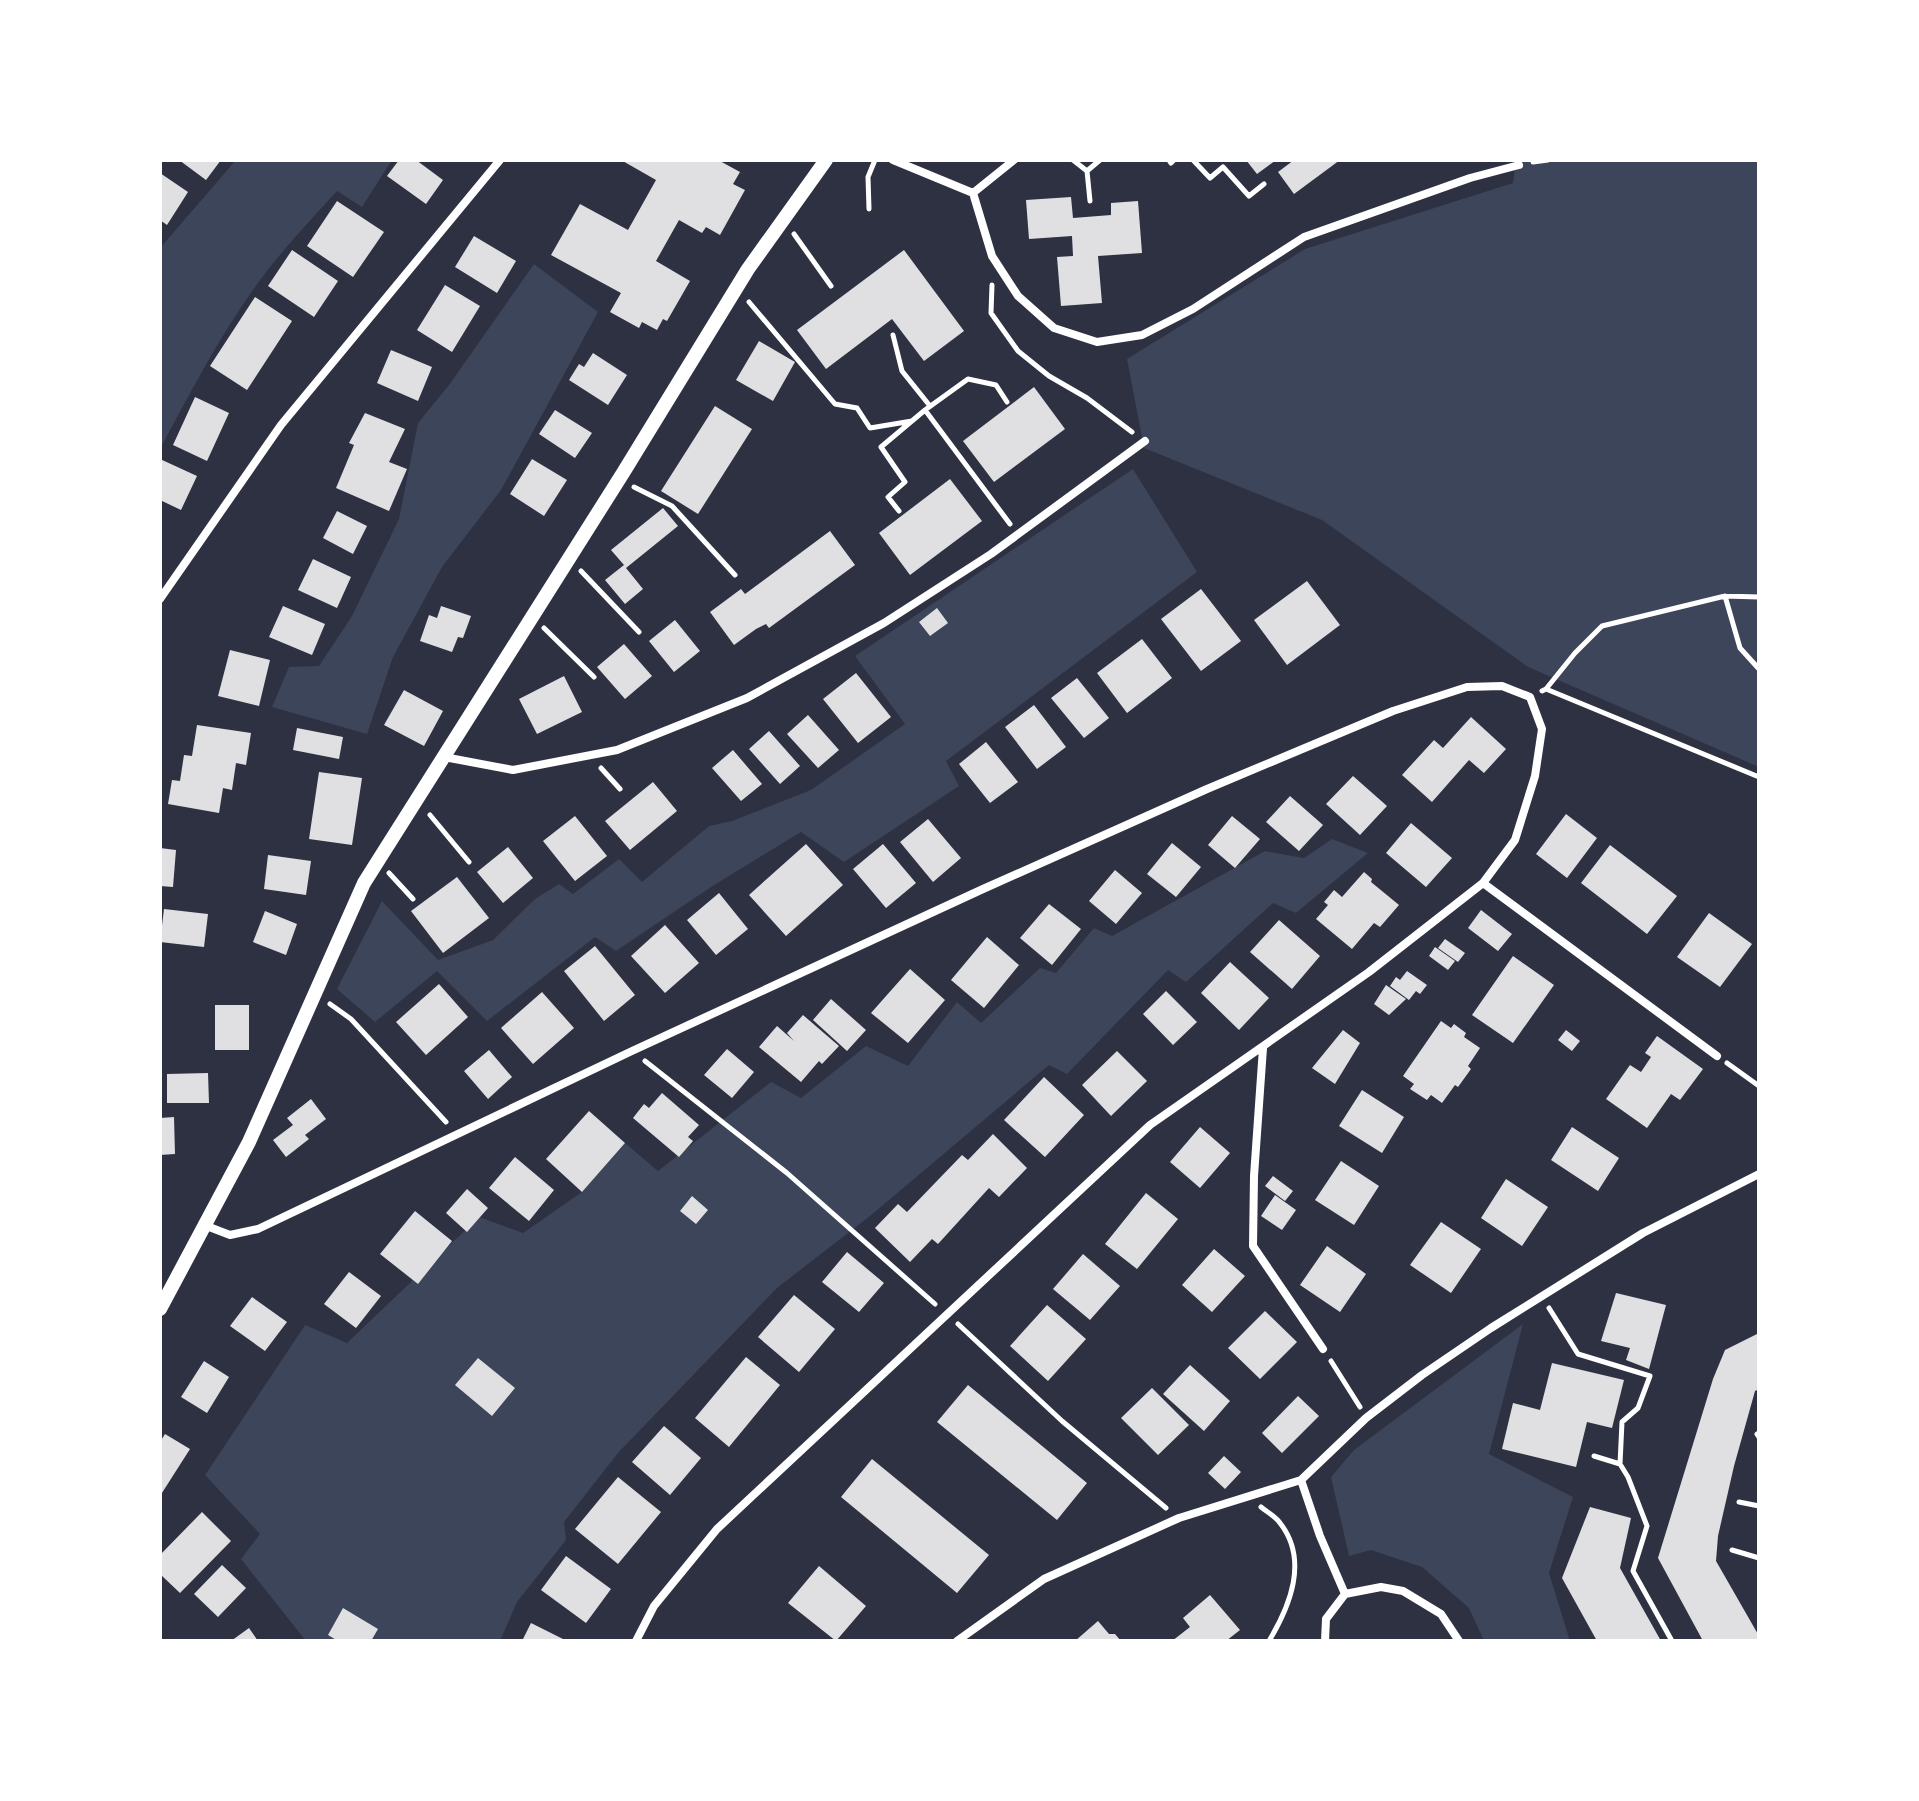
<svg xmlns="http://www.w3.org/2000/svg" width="1919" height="1801" font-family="'Roboto Serif',serif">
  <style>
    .green { fill: #3c4559 }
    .building { fill: #e0e0e3 }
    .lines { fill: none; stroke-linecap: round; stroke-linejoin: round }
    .path { stroke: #fff; stroke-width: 5 }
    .minor { stroke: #fff; stroke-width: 8 }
    .tertiary { stroke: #fff; stroke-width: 14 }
  </style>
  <rect width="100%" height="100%" fill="#2d3142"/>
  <path class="green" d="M236,160H392L362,207L337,191C308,223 278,254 253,290C218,339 189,395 160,449V248Z
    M1516,160H1759V767L1528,667L1322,520L1144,448L1127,359L1305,249L1513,183Z
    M534,264L598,312L501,490L442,567L393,657L367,734L272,707L289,667L319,666L352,616L399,519L418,423L449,385Z
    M1133,469L1197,572L946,761L959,786L844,862L801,832L711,887L616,951L595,937L487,1021L437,971L375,1022L337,989L382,901L438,960L493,940L535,899L559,884L573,894L619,859L642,882L709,826L732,821L811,790L905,724L855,656Z
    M1332,839L1368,853L1296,913L1273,903L1186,982L1168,970L1067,1074L1049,1065L870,1216L777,1288L618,1453L564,1522L566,1540L517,1602L500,1641H306L241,1559L260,1534L205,1475L305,1325L347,1343L479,1217L523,1233L582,1192L625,1143L658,1171L771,1082L801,1098L866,1046L908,1066L957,1002L981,1023L1040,968L1056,973L1094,928L1112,936L1265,851L1304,858Z
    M1523,1324L1489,1454L1573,1497L1549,1573L1570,1641H1484L1469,1608L1422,1567L1371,1550L1349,1556L1331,1477L1354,1450Z"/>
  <path class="building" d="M179,160H221L206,180Z
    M399,160H416L443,180L426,204L387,176Z
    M621,160H718L740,172L733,184L745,190L720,235L706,227L702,233L679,220L656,261L690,281L667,321L663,319L657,330L642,322L639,328L610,312L621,293L551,255L580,204L628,230L656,180Z
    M1246,160H1276L1257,174Z
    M1294,160H1340L1294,194L1278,172Z
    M160,173L188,192L167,225L160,220Z
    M1071,197L1073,218L1111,215V203L1138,201L1142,253L1098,256L1102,303L1061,306L1057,257L1073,256L1072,236L1029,239L1026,200Z
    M337,201L384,232L353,277L307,246Z
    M474,236L516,261L497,293L455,267Z
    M292,250L338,281L314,317L268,286Z
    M904,250L964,331L924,361L892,319L826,369L797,330Z
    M445,285L480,306L452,352L417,330Z
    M255,297L292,321L247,390L210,366Z
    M759,341L795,362L773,401L736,380Z
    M391,350L432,367L418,401L377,383Z
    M593,353L627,375L608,405L569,380L579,364L584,367Z
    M1034,387L1065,429L994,482L963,441Z
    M195,397L229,413L207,461L173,445Z
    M715,406L752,429L698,514L661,491Z
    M555,410L592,433L575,458L539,434Z
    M365,413L405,429L389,462L407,469L389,511L336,488L354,445L349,443Z
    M160,459L197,476L181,510L160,500Z
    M532,459L567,480L544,516L510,494Z
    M950,479L982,521L910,575L879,533Z
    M663,508L678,526L626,568L643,589L625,604L605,580L624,565L611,550Z
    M337,511L367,526L353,554L323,538Z
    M830,531L855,565L769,628L766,624L756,629L734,645L710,612L741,589L745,594Z
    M313,559L351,577L337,608L298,590Z
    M1307,581L1340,625L1287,665L1254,620Z
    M1201,589L1241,641L1201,671L1161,619Z
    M283,606L325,624L312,655L269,637Z
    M441,606L471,616L463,638L458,637L452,652L420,641L429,615L437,618Z
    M937,608L948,623L930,636L919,622Z
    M675,620L700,651L674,672L649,641Z
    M1142,639L1172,678L1127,713L1097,673Z
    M624,644L652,676L625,699L597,667Z
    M230,650L270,660L259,706L218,696Z
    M856,673L891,717L858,743L823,699Z
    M564,676L582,712L537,734L519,699Z
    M1077,678L1109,718L1084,738L1051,698Z
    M404,690L443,711L424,746L384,725Z
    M1034,705L1066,747L1037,769L1005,727Z
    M808,715L839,750L818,768L787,734Z
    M1471,717L1506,749L1484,773L1469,760L1432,802L1402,775L1434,740L1443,748Z
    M197,725L251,733L246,765L236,763L232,790L223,788L219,813L168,804L172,780L180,781L184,755L192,756Z
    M297,728L343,737L339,759L293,750Z
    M769,731L800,766L780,784L749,749Z
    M986,742L1018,782L990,803L959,764Z
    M733,750L762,784L741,801L712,768Z
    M319,772L362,778L352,845L309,839Z
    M1353,776L1387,806L1360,835L1326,804Z
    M653,782L677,811L630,850L605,821Z
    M1290,796L1323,825L1299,851L1266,822Z
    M1566,814L1597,838L1567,878L1536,854Z
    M575,816L607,856L575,881L543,841Z
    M1232,816L1260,839L1235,868L1208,845Z
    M928,819L961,858L933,882L900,842Z
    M1411,823L1452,858L1426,887L1386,853Z
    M1172,843L1201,867L1176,897L1147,874Z
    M806,844L843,885L786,936L749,895Z
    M883,844L916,883L886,908L853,869Z
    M1610,845L1677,896L1647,934L1581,883Z
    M508,847L533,878L503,903L477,872Z
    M160,848L176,850L173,887L160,886Z
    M268,855L311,861L306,895L264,889Z
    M1115,870L1142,893L1116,924L1089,901Z
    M1364,872L1372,879L1371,882L1399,905L1380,927L1374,923L1352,949L1316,919L1328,905L1324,902L1334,890L1342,897Z
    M457,877L489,918L443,953L411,911Z
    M719,893L748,929L716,955L687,920Z
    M1049,904L1081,929L1052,965L1020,938Z
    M164,909L208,914L204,947L160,942Z
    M1481,910L1512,934L1498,951L1468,928Z
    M265,911L297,924L286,955L253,942Z
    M1709,913L1752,944L1720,987L1677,957Z
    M1279,920L1320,956L1292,989L1250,952Z
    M665,925L699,963L665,993L631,956Z
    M987,937L1019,965L984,1008L951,980Z
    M1445,939L1465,953L1458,962L1438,948Z
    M595,946L635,995L604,1021L564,971Z
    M1435,947L1455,961L1448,970L1429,956Z
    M1513,956L1554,985L1513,1043L1472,1015Z
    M1230,962L1269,998L1239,1030L1201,993Z
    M910,969L945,1000L908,1043L871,1013Z
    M1407,971L1427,985L1420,994L1416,991L1409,1000L1390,986L1396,977L1400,980Z
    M439,984L468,1017L426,1055L396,1022Z
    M1386,985L1406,999L1389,1015L1374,1004Z
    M1166,991L1197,1022L1173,1045L1143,1014Z
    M542,992L574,1028L533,1064L501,1028Z
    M831,999L866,1030L847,1051L813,1020Z
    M215,1005H249V1050H215Z
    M803,1015L839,1046L822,1064L819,1061L801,1082L759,1047L777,1026L794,1041L787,1033Z
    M1441,1021L1451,1028L1454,1024L1466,1033L1464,1037L1480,1048L1468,1066L1471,1069L1458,1087L1455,1085L1442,1103L1431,1095L1427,1100L1410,1089L1414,1084L1403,1076Z
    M1343,1030L1360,1043L1335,1084L1312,1068Z
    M1566,1030L1580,1041L1572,1051L1558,1040Z
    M1657,1036L1703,1069L1680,1100L1671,1094L1647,1128L1606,1099L1630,1065L1641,1072L1651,1057L1645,1053Z
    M727,1049L754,1072L732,1098L704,1075Z
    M489,1050L512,1077L488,1099L464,1071Z
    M1117,1051L1147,1081L1111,1116L1082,1085Z
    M208,1073L209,1103H167V1074Z
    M1044,1077L1084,1115L1045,1157L1004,1120Z
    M1362,1090L1404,1117L1382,1153L1339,1126Z
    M662,1093L699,1125L688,1137L693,1141L679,1157L633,1118L644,1104L649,1108Z
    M311,1099L326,1119L305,1135L309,1139L286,1157L273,1140L293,1125L287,1118Z
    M589,1111L625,1143L582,1192L546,1159Z
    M174,1117L175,1154L160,1155V1118Z
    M1200,1127L1230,1153L1200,1188L1170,1162Z
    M1572,1127L1619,1158L1598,1191L1551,1160Z
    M993,1134L1027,1168L999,1197L989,1188L938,1244L932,1239L910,1262L875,1228L898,1204L907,1212L962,1155L968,1160Z
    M515,1157L554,1190L529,1221L489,1188Z
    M1341,1161L1379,1186L1354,1225L1315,1200Z
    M1273,1176L1293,1191L1285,1201L1265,1186Z
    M1506,1179L1548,1207L1522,1246L1481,1218Z
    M467,1189L488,1208L467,1232L446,1213Z
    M1146,1193L1178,1219L1137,1269L1105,1244Z
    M1275,1195L1296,1210L1282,1230L1261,1216Z
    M692,1196L708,1210L696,1224L680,1211Z
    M415,1211L452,1241L418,1284L380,1254Z
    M1441,1222L1481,1249L1451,1293L1410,1265Z
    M1327,1246L1366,1274L1340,1312L1300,1285Z
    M1214,1249L1245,1276L1212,1312L1182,1285Z
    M847,1252L884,1283L859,1312L822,1282Z
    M1083,1254L1120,1286L1090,1320L1053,1289Z
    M349,1272L381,1296L356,1328L324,1304Z
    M1616,1293L1666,1305L1649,1369L1626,1360L1630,1348L1601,1341Z
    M794,1295L835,1329L799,1372L758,1337Z
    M252,1297L287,1322L265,1351L230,1326Z
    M1047,1305L1086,1339L1048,1381L1010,1346Z
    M1265,1311L1297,1342L1260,1379L1228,1348Z
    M1759,1333V1389L1755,1391L1734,1466L1718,1536L1716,1561L1759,1636V1641H1703L1658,1558L1713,1379L1725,1350Z
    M746,1357L780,1385L729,1447L695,1418Z
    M478,1358L515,1388L492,1416L455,1385Z
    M204,1361L229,1377L207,1413L181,1397Z
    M1552,1363L1624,1380L1612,1428L1587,1422L1576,1467L1502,1449L1513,1403L1540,1410Z
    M1190,1365L1230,1401L1204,1431L1163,1394Z
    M968,1385L1087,1483L1057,1520L937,1422Z
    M1152,1388L1189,1425L1158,1455L1121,1418Z
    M1298,1396L1319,1416L1282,1453L1262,1433Z
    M664,1426L701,1458L670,1495L632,1462Z
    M165,1434L190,1449L160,1496V1442Z
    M1224,1456L1241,1472L1225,1489L1208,1473Z
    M872,1459L989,1555L957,1593L841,1497Z
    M618,1477L661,1512L618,1564L575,1529Z
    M1590,1507L1631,1518L1620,1568L1661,1641H1597L1562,1578Z
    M202,1512L231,1541L180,1593L160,1574V1555Z
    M566,1556L611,1589L586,1623L541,1590Z
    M222,1565L246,1588L218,1617L194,1594Z
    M819,1566L866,1606L836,1641L788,1603Z
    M1210,1595L1240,1630L1226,1641H1172L1190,1627L1183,1618Z
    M343,1608L378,1629L371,1641H338L328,1635Z
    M1098,1621L1109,1634H1115L1121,1641H1075Z
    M531,1623L567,1641H522Z
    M249,1628L258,1641H231Z"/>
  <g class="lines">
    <path class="path" d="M1073,160L1087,171L1090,201
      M1169,160L1171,163L1174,160
      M1193,160L1210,178L1223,167L1249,196L1264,184
      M1533,162L1548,160
      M1087,171L1100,160
      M869,209L868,177L875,160
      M794,234L831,286
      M992,285L991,313L1018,351L1049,376L1087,398L1132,432
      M749,302L835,404L857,408L870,428L912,421
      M893,335L902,371L930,406
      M1007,402L996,385L968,379L925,410L1010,524
      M634,487L672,506L735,575
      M899,511L888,497L905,482L881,447L925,410
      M581,571L639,632
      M1725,596L1740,648L1759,669
      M544,628L594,677
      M1546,689L1575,653L1602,626L1725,596L1759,597
      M1542,691L1546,689L1759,777
      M601,768L620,789
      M430,815L469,862
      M389,873L413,899
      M330,1004L351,1019L446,1122
      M645,1061L787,1173L935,1304
      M1727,1063L1759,1086
      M1549,1308L1578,1354L1650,1376L1638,1408L1622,1422L1620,1464
      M958,1324L1062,1421L1166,1508
      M1331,1361L1360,1407
      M1757,1434L1759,1437
      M1594,1456L1620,1464L1628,1477L1647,1526L1633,1571L1672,1641
      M1739,1502L1759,1506
      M1261,1507C1267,1512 1276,1517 1280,1523C1309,1560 1290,1606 1269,1641
      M1732,1550L1759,1558"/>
    <path class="minor" d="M893,160L973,193
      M973,193L992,256L1018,296L1054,328L1097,342L1142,335L1193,309L1304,237L1470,178L1519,165
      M973,193L1014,160
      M160,599L281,425L500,160
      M444,757L513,770L617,750L747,698L884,623L991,554L1145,441
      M1483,883L1717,1056
      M1263,1048L1254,1176L1253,1246L1323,1349
      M204,1225L230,1235L258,1229L632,1051L983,889L1207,789L1393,711L1467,687L1502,686L1530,697L1542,729L1535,776L1515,840L1483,883L1369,972L1150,1125L717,1529L654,1606L636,1641
      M1301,1480L1320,1536L1345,1594
      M1345,1594L1381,1587L1403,1591L1441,1614L1459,1641
      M957,1641L1044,1579L1179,1518L1301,1480L1366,1418L1422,1375L1491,1328L1643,1233L1759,1174
      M1325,1641L1326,1619L1345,1594"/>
    <path class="tertiary" d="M160,1309L249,1142L364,883L623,473L748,269L826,160"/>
  </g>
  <rect width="1919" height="1801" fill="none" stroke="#ffffff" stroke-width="324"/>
</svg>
